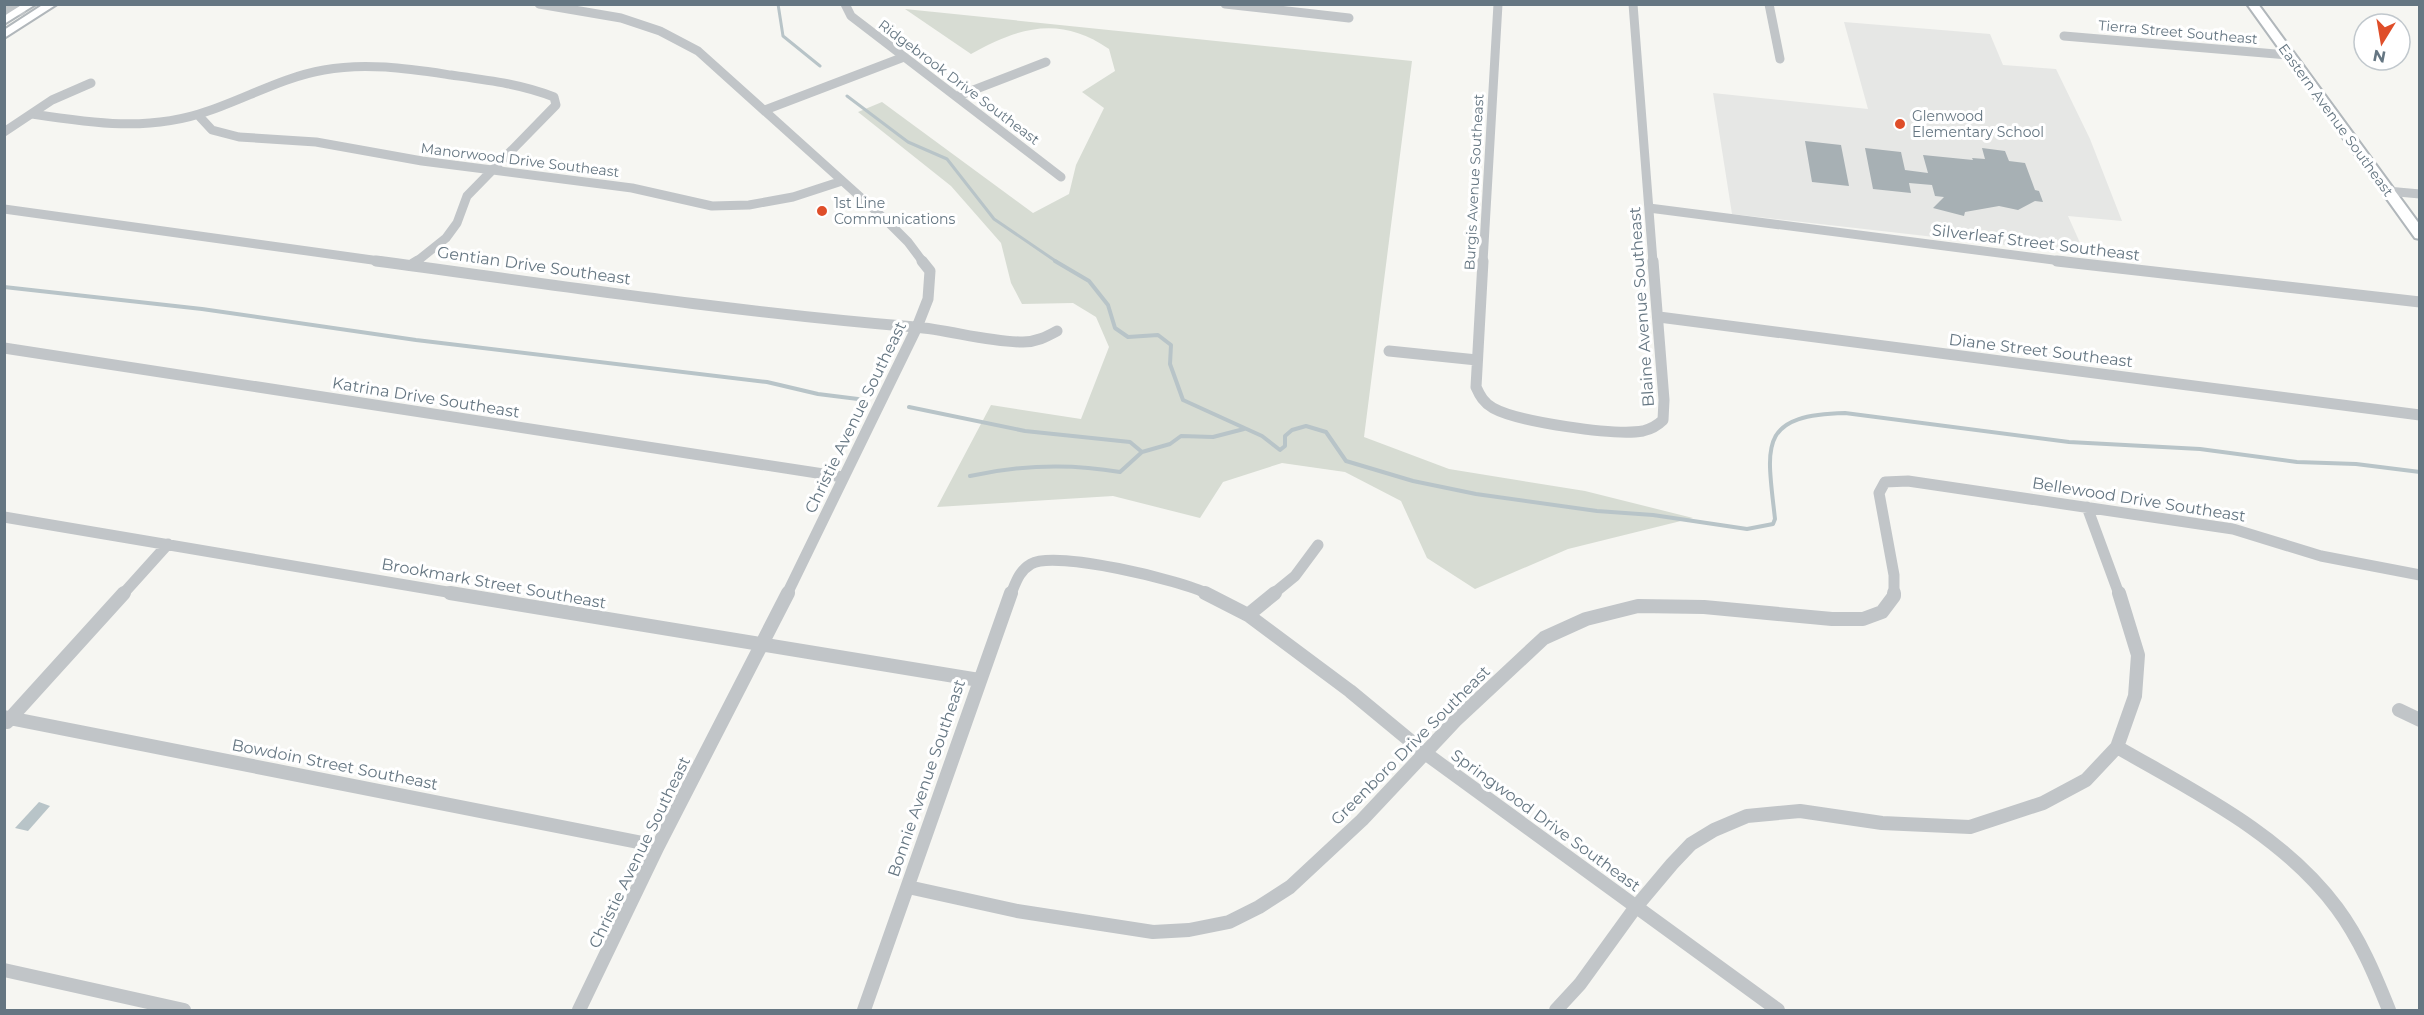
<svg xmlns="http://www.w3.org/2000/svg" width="2424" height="1015" font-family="Montserrat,sans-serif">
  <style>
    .built { fill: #e6e7e5 }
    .green { fill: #d7dcd3 }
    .water { fill: #b8c4c8 }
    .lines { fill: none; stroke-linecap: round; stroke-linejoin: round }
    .stream-far1 { stroke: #b8c4c8; stroke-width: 3 }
    .stream { stroke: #b8c4c8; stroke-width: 4 }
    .building { fill: #a7b0b4 }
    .secondary-casing { stroke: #b1b7bb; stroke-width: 4 }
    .street-far2 { stroke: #c1c5c8; stroke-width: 9 }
    .street-far1 { stroke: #c1c5c8; stroke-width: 11 }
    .street { stroke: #c1c5c8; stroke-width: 14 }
    .secondary { fill: #fff; fill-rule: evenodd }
    .poi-dot { fill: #df4e29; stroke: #fff; stroke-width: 2 }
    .labels { text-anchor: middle; stroke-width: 6; stroke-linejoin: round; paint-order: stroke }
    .far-street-label { font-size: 14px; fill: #657682; stroke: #fff }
    .far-poi-label { font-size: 14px; fill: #657682; stroke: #fff; text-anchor: start }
    .street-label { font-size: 16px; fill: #657682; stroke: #fff }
  </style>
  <rect width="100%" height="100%" fill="#f6f6f2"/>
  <path class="built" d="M1844,22L1990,34L2003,65L2056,69L2090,139L2122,221L2068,216L2085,254L1732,214L1713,93L1868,109Z"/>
  <path class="green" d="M905,9L1412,61L1364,437L1449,469L1585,491L1693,518L1568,549L1475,589L1427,558L1401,501L1345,472L1282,463L1223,482L1200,518L1113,496L937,507L991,405L1081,419L1109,347L1096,317L1073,303L1022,304L1011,283L1001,243L951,186L858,112L882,102L1033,213L1069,194L1076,165L1104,108L1082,92L1115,71L1109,49C1060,15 1019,27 971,54Z"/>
  <path class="water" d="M39,802L50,806L28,831L15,828Z"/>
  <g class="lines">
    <path class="stream-far1" d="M778,4L783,36L820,66
      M847,96L908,142L947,159L994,219L1057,262"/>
    <path class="stream" d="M1055,261L1089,281L1108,305L1115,328L1128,337L1158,335L1171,345L1170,364L1183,400L1262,436L1280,450L1285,446V436L1292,430L1306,426L1326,432L1346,461L1413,481L1476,494L1597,511L1653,515L1747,529L1773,524L1775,519C1767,446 1757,415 1845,413L2069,442L2200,449L2297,462L2356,464L2420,472
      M4,287L202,309L416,340L767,382L818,394L858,399
      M909,407L1025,431L1130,442L1142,452
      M970,476C1020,465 1069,463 1120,472L1142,452L1170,444L1181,436L1213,437L1244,429"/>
  </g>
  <path class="building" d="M1805,141L1841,145L1849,186L1812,182Z
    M1865,148L1901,152L1905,170L1928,173L1923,155L1973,160L1972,158L1985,159L1982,148L2005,151L2009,161L2025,163L2035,190L2039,191L2043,202L2035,201L2018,210L1999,206L1965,212L1964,216L1933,208L1944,197L1935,196L1932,185L1909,183L1911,193L1873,189Z"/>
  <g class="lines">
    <defs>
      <path id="secondary" d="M23,4H36L4,24V16Z
        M44,4H57L4,38V30Z
        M2247,4H2258L2420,225V239L2415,238Z"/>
    </defs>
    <use href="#secondary" class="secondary-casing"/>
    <path class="street-far2" d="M539,4L621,18L660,31L698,51L887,221L908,242L923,262
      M845,4L851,16L1061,177
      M1225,4L1349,18
      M1633,4L1653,262
      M1769,4L1780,59
      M4,9L21,11
      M2064,36L2288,55
      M958,96L1046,62
      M765,110L904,57
      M32,114C91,123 150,132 208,111C247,98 283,77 324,70C366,62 410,69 451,75C487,80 521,84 554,97L556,105L467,196L457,223L446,238L416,262
      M199,116L212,130L239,137L316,142L422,161L632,188L712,206L749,205L793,197L842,181
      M4,132L52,100L91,83
      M2387,191L2420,194
      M1649,208L2069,262
      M4,209L387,262
      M1483,262L1498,4"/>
    <path class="street-far1" d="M376,261C556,285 734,312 915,327C950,330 988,342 1023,342C1036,342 1046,337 1057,331
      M1483,261L1476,387C1480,396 1484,403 1493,408C1518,422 1615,436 1643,431C1651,429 1657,426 1663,420L1664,400L1653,261
      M2057,261L2420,302
      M413,264L418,261
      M1659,317L2420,415
      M4,348L843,477
      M1389,351L1477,360
      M2087,507L2119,594
      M4,517L459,594
      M123,594L168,544
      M787,594L917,327L928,299L930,271L922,261
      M1011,594C1016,582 1019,571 1031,564C1055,550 1181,580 1208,594
      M1273,594L1295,576L1318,545
      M1894,594V575L1879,493L1885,482L1908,481L2233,529L2321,556L2420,575"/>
    <path class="street" d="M450,593L979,680
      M1205,593L1248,615L1350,691L1425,753L1778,1010
      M1248,615L1275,593
      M2399,710L2420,720
      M4,717L658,846
      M7,722L124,593
      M2117,747C2195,792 2282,834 2337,908C2360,939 2375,975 2389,1010
      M908,887L1017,911L1153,932L1189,930L1229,922L1259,907L1290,887L1362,820L1455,721L1544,638L1586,619L1638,606L1704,607L1832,619H1863L1882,612L1894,596V593
      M4,970L184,1010
      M579,1010L658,846L788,593
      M864,1010L1011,593
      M1556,1010L1580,984L1635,908L1672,864L1691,844L1714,830L1747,816L1800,811L1882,823L1970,827L2043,803L2086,780L2117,747L2135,696L2138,655L2119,593"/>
    <use href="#secondary" class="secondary"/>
  </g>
  <g class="poi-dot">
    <circle cx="1900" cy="124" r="6"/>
    <circle cx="822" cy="211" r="6"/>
  </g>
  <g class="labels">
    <g class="far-street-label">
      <text transform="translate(2178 32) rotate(5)" y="5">Tierra Street Southeast</text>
      <text transform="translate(959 82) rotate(37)" y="5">Ridgebrook Drive Southeast</text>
      <text transform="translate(2336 120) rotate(54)" y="5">Eastern Avenue Southeast</text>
      <text transform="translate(520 160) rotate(7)" y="5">Manorwood Drive Southeast</text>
      <text transform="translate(1474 182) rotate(-87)" y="5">Burgis Avenue Southeast</text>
    </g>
    <g class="far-poi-label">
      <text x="1912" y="121">Glenwood<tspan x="1912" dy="16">Elementary School</tspan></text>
      <text x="834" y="208">1st Line<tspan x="834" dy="16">Communications</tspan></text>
    </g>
    <g class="street-label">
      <text transform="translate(2036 242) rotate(7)" y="6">Silverleaf Street Southeast</text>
      <text transform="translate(534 265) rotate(8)" y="6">Gentian Drive Southeast</text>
      <text transform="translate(1641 307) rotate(-94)" y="6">Blaine Avenue Southeast</text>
      <text transform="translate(2041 350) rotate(7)" y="6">Diane Street Southeast</text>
      <text transform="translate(426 397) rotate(9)" y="6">Katrina Drive Southeast</text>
      <text transform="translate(855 417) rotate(-64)" y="6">Christie Avenue Southeast</text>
      <text transform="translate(2139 499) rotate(9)" y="6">Bellewood Drive Southeast</text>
      <text transform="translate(494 583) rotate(10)" y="6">Brookmark Street Southeast</text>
      <text transform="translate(1410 745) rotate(-45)" y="6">Greenboro Drive Southeast</text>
      <text transform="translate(335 764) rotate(11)" y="6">Bowdoin Street Southeast</text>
      <text transform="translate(926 778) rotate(-71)" y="6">Bonnie Avenue Southeast</text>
      <text transform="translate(1546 820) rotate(36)" y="6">Springwood Drive Southeast</text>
      <text transform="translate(639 852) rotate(-64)" y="6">Christie Avenue Southeast</text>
    </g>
  </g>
  <rect width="2424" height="1015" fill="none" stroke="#657682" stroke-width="12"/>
  <g transform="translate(2382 42) rotate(191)"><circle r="28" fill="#ffffff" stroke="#c1c8cd" stroke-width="1.5"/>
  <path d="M0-4.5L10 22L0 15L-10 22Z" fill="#df4e29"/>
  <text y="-9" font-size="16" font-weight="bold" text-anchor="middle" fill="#657682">N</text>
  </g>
</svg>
